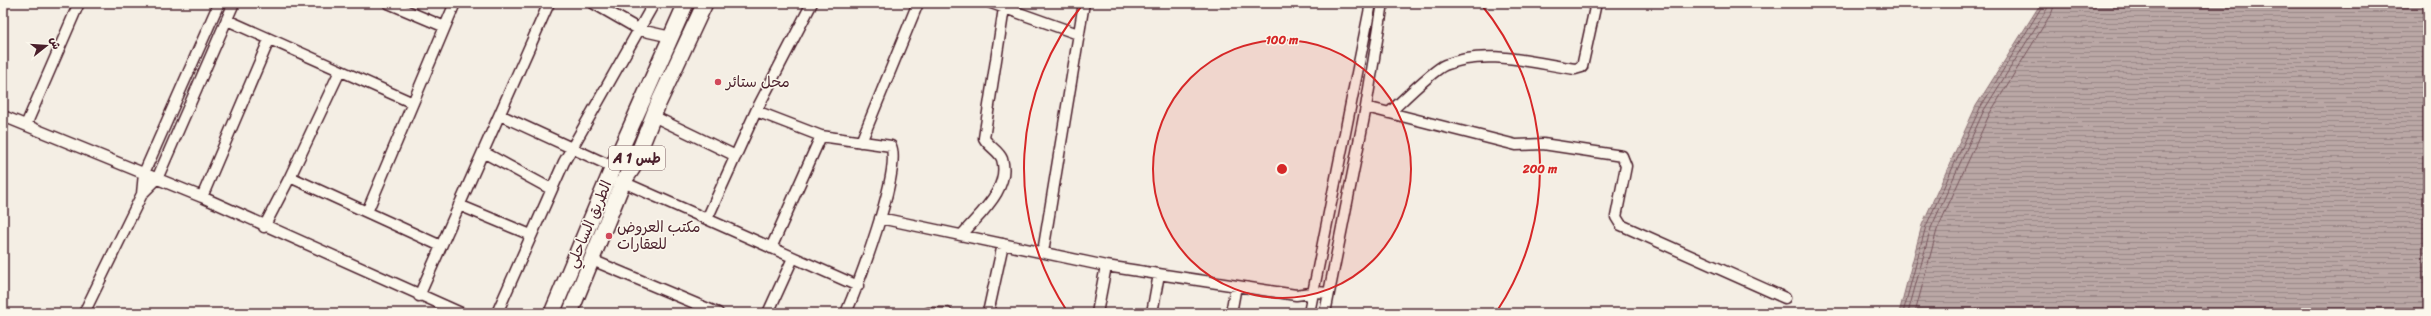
<svg xmlns="http://www.w3.org/2000/svg" width="2431" height="316" font-family="Sriracha,'Playpen Sans Arabic',sans-serif">
  <style>
    .water { fill: url(#water-rules); stroke: #8d7174 }
    .lines { fill: none; stroke-linecap: round; stroke-linejoin: round }
    .shore { stroke: #77555c; stroke-width: 1 }
    .minor-casing { stroke: #4a1f2b; stroke-width: 13 }
    .highway-casing { stroke: #4a1f2b; stroke-width: 18 }
    .minor { stroke: #fbf7ec; stroke-width: 10 }
    .highway { stroke: #fbf7ec; stroke-width: 15 }
    .ring { fill: none; stroke: #d62828; stroke-width: 2 }
    .poi-dot { fill: #d1495b; stroke: #fbf7ec; stroke-width: 1.5 }
    .labels { text-anchor: middle; stroke-width: 3; stroke-linejoin: round; paint-order: stroke }
    .shield { fill: #fbf7ec; stroke: #7f6065; stroke-width: 1 }
    .shield-label { font-size: 14px; font-weight: bold; fill: #4a1f2b }
    .poi-label { font-size: 15px; fill: #4a1f2b; stroke: #fbf7ec; text-anchor: start }
    .street-label { font-size: 15px; fill: #4a1f2b; stroke: #fbf7ec }
    .centre { fill: #d62828; stroke: #fbf7ec; stroke-width: 2 }
    .ring-label { font-size: 12px; text-anchor: middle; font-weight: bold; fill: #d62828; stroke: #fbf7ec; stroke-width: 3; stroke-linejoin: round; paint-order: stroke }
  </style>
  <defs>
    <pattern id="water-rules" width="6" height="5" patternUnits="userSpaceOnUse"><rect width="6" height="5" fill="#baa7a5"/><path d="M0 2.5h6" fill="none" stroke="#998787"/></pattern>
  </defs>
  <rect width="100%" height="100%" fill="#f4eee4"/>
  <filter id="ink" filterUnits="userSpaceOnUse"><feTurbulence type="fractalNoise" baseFrequency=".025" numOctaves="2"/><feDisplacementMap in="SourceGraphic" scale="8" xChannelSelector="R" yChannelSelector="G"/><feConvolveMatrix kernelMatrix="1 2 1 2 8 2 1 2 1" color-interpolation-filters="sRGB"/></filter>
  <g filter="url(#ink)">
    <path class="water" d="M2041,3H2428V313H1899L1922,225L1976,106Z"/>
    <g class="lines">
      <path class="shore" d="M1903,313L1926,226L1980,108L2044,3
        M1908,313L1931,228L1984,110L2047,9L2049,3
        M1915,313L1937,230L1990,113L2052,12L2055,3"/>
      <defs>
        <path id="minor" d="M388,3L445,27
          M593,3L640,30L671,37
          M991,3L1078,34
          M227,20L413,103
          M1366,107L1516,145L1543,144L1622,156L1626,166L1616,217L1621,225L1785,298
          M756,111L821,136L891,146C902,171 858,285 846,313
          M1389,113C1401,102 1433,70 1445,65C1486,48 1533,63 1575,69L1582,67L1596,3
          M500,115L613,167
          M3,116L202,197L461,313
          M653,116L736,156
          M26,125L79,3
          M861,142L918,3
          M483,152L551,189
          M290,177L340,71
          M623,182L858,286
          M142,194L144,173L219,3
          M202,197L269,40
          M459,205L531,235
          M367,212L455,3
          M880,218L1106,266L1296,295L1317,292L1329,293
          M707,219L756,111L812,3
          M264,227L290,177L441,246
          M962,235C978,215 1011,189 1002,159C999,151 988,146 984,138L1004,8
          M771,248L821,136
          M1043,252L1084,3
          M592,260L718,313
          M419,296L549,3
          M84,313L142,194L157,179L234,3
          M497,313L564,162L654,3
          M768,313L793,258
          M928,313H947
          M988,313L1003,244
          M1097,313L1106,266
          M1152,313L1159,274
          M1231,313L1236,286
          M1309,313L1371,3
          M1325,313L1366,107L1383,3"/>
        <path id="highway" d="M552,313L613,167L686,3
          M570,313L623,182L632,169L658,104L705,3"/>
      </defs>
      <use href="#minor" class="minor-casing"/>
      <use href="#highway" class="highway-casing"/>
      <use href="#minor" class="minor"/>
      <use href="#highway" class="highway"/>
    </g>
  </g>
  <circle cx="1282" cy="169" r="129" fill="#d62828" fill-opacity=".12"/>
  <g class="ring">
    <circle cx="1282" cy="169" r="129"/>
    <path d="M1067 311A258 258 0 0 1 1084 3M1480 3A258 258 0 0 1 1497 311"/>
  </g>
  <g class="poi-dot">
    <circle cx="718" cy="82" r="4"/>
    <circle cx="609" cy="236" r="4"/>
  </g>
  <g class="labels">
    <rect class="shield" x="609" y="146" width="56" height="24" rx="3"/>
    <g class="shield-label">
      <text x="637" y="163">A 1 طس</text>
    </g>
    <g class="poi-label">
      <text x="726" y="87">محل ستائر</text>
      <text x="617" y="232">مكتب العروض<tspan x="617" dy="17">للعقارات</tspan></text>
    </g>
    <g class="street-label">
      <text transform="translate(589 224) rotate(-67)" y="5">الطريق الساحلي</text>
    </g>
  </g>
  <circle cx="1282" cy="169" r="6" class="centre"/>
  <g class="ring-label">
    <text x="1282" y="44">100 m</text>
    <text x="1540" y="173">200 m</text>
  </g>
  <rect width="2431" height="316" fill="none" stroke="#fbf7ec" stroke-width="16"/>
  <rect x="8" y="8" width="2415" height="300" fill="none" stroke="#4a1f2b" stroke-width="1.5" filter="url(#ink)"/>
  <g transform="translate(46 46) rotate(73)" stroke="#fbf7ec" stroke-width="3" paint-order="stroke">
  <path d="M0-3L7 15L0 10L-7 15Z" fill="#4a1f2b"/>
  <text y="-6" font-size="11" font-weight="bold" text-anchor="middle" fill="#4a1f2b">ش</text>
  </g>
</svg>
